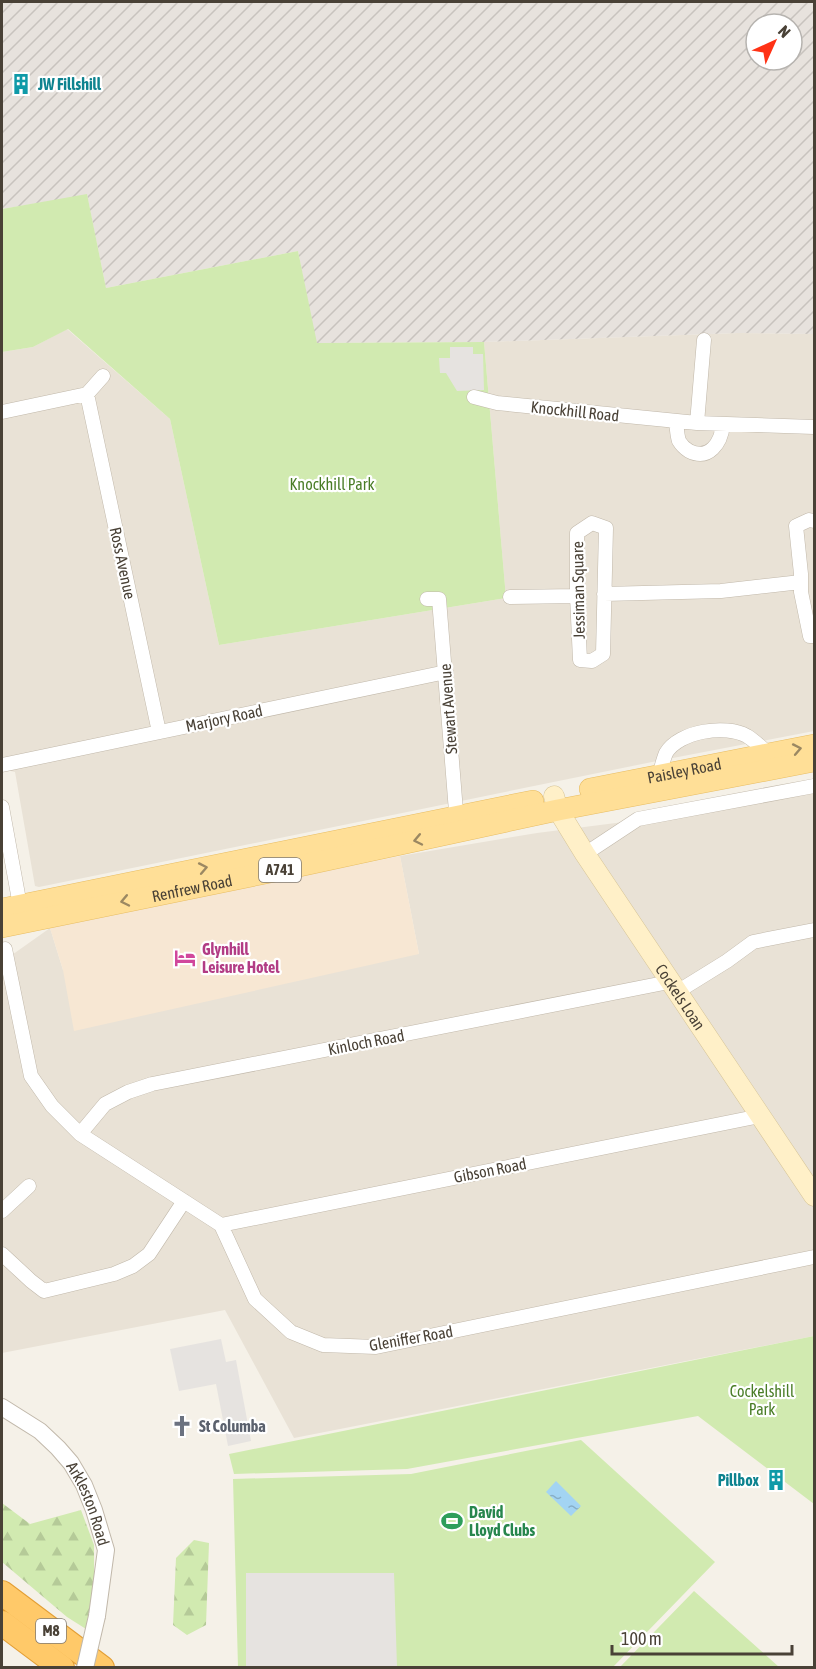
<svg xmlns="http://www.w3.org/2000/svg" width="816" height="1669" font-family="'Asap Condensed',sans-serif">
  <style>
    .residential { fill: #e9e2d6 }
    .commercial { fill: #f7e7d3 }
    .industrial { fill: url(#industrial-furrows); fill-rule: evenodd }
    .forest { fill: url(#forest-firs) }
    .park { fill: #d1eab0 }
    .parking { fill: #e6e3e0 }
    .water { fill: url(#water-ripples) }
    .lines { fill: none; stroke-linecap: round; stroke-linejoin: round }
    .minor-casing { stroke: #c1b8aa; stroke-width: 15 }
    .tertiary-casing { stroke: #c1b8aa; stroke-width: 18 }
    .secondary-casing { stroke: #d6c497; stroke-width: 21 }
    .primary-casing { stroke: #e8bd63; stroke-width: 22 }
    .motorway-casing { stroke: #e39e34; stroke-width: 26 }
    .minor { stroke: #fff; stroke-width: 14 }
    .tertiary { stroke: #fff; stroke-width: 16 }
    .secondary { stroke: #fff0c8; stroke-width: 20 }
    .primary { stroke: #ffdf97; stroke-width: 21 }
    .motorway { stroke: #ffc969; stroke-width: 24 }
    .tertiary-bridge-casing { stroke: #c1b8aa; stroke-width: 18; stroke-linecap: butt }
    .tertiary-bridge { stroke: #fff; stroke-width: 16 }
    .oneway { stroke: #9b8862 }
    .labels { text-anchor: middle; stroke-width: 4.5; stroke-linejoin: round; paint-order: stroke }
    .shield { fill: #fff; stroke: #807a72; stroke-width: 1.5 }
    .shield-label { font-size: 15px; font-weight: bold; fill: #494136 }
    .culture-label { font-size: 16px; font-weight: bold; fill: #0d838f; stroke: #fff; text-anchor: start }
    .street-label { font-size: 16px; fill: #494136; stroke: #fff }
    .park-label { font-size: 16px; fill: #4a7d27; stroke: #fff }
    .hotel-label { font-size: 16px; font-weight: bold; fill: #b23c85; stroke: #fff; text-anchor: start }
    .worship-label { font-size: 16px; font-weight: bold; fill: #5b616d; stroke: #fff; text-anchor: start }
    .leisure-label { font-size: 16px; font-weight: bold; fill: #27864d; stroke: #fff; text-anchor: start }
  </style>
  <defs>
    <pattern id="industrial-furrows" width="10" height="10" patternUnits="userSpaceOnUse" patternTransform="scale(1.5)"><rect width="10" height="10" fill="#e7e2dd"/><path d="M-1 1l2-2M0 10L10 0M9 11l2-2" fill="none" stroke="#c8c3be"/></pattern>
    <pattern id="forest-firs" width="22" height="20" patternUnits="userSpaceOnUse" patternTransform="scale(1.5)"><rect width="22" height="20" fill="#d1eab0"/><path d="M5 1l3.5 6h-7zM16 11l3.5 6h-7z" fill="#b5ca98"/></pattern>
    <pattern id="water-ripples" width="26" height="14" patternUnits="userSpaceOnUse" patternTransform="scale(1.5)"><rect width="26" height="14" fill="#a3d4f3"/><path d="M2 4q2-2 4 0t4 0M15 11q2-2 4 0t4 0" fill="none" stroke="#87aec6"/></pattern>
  </defs>
  <rect width="100%" height="100%" fill="#f5f1e8"/>
  <path class="residential" d="M67,329L170,419L219,645L506,598L484,342L738,333L814,334V731L652,762L39,887L35,886L15,772L2,769V352L33,347Z
    M814,789V1336L294,1438L225,1310L2,1353V962L50,928L63,970L419,954L400,856L537,833L734,808Z"/>
  <path class="commercial" d="M400,856L419,954L74,1031L63,970L50,928Z"/>
  <path class="industrial" d="M2,2H814V334L738,333L484,342L316,343L298,251L106,288L87,195L2,209ZM756,24H792V60H756Z"/>
  <path class="forest" d="M2,1503L30,1524L81,1510L94,1545V1583L86,1629L67,1617L2,1562Z
    M194,1540L209,1543L206,1625L187,1635L173,1625L176,1558Z"/>
  <path class="park" d="M87,194L106,288L298,251L317,343L484,342L506,598L219,645L170,419L68,329L33,347L2,352V209Z
    M814,1336V1504L698,1416L407,1469L234,1474L229,1454Z
    M581,1440L715,1562L613,1667H238L233,1479L411,1474Z
    M694,1591L779,1667H620Z"/>
  <path class="parking" d="M450,347H473V354H483L484,390L457,391L446,373H440L439,358H450Z
    M221,1339L226,1362L236,1360L251,1441L228,1446L216,1384L179,1391L170,1349Z
    M246,1573H394L397,1667H246Z"/>
  <path class="water" d="M556,1481L581,1506L571,1516L546,1492Z"/>
  <g class="lines">
    <defs>
      <path id="minor" d="M87,394L159,732
        M474,397L497,403L697,423L814,427
        M2,412L87,394L103,376
        M676,422C677,428 677,435 679,441C682,446 684,448 689,451C709,461 721,443 723,425
        M697,423L704,340
        M814,521L809,520L796,526L801,574V592L810,636H814
        M592,523L606,528L603,654L592,661L580,660L577,596V533Z
        M604,594L721,591L801,582
        M510,597L577,596
        M427,599H439L457,824
        M2,765L446,672
        M659,776C661,769 663,760 666,753C679,731 726,724 747,736C755,741 762,748 769,754
        M2,807L21,911
        M585,854L638,819L814,786
        M5,949L31,1076L52,1106L80,1134L221,1225L255,1299L291,1332L323,1345L376,1347L814,1257
        M677,992L727,961L753,942L814,930
        M80,1134L105,1104L128,1092L152,1084L669,982
        M2,1211L29,1186
        M221,1225L760,1116
        M2,1254L31,1281L44,1291L114,1274L133,1266L149,1254L184,1201"/>
      <g id="tertiary">
        <path id="s1" d="M2,1407L40,1431L58,1448L71,1463L84,1485L94,1510L106,1550L97,1616"/>
      </g>
      <g id="secondary">
        <path id="s2" d="M554,796L558,810L585,854L814,1196"/>
      </g>
      <g id="primary">
        <path id="s3" d="M590,789L814,745"/>
        <path d="M2,909L533,801"/>
        <path id="s4" d="M2,927L290,868L558,810L814,761"/>
      </g>
      <path id="motorway" d="M2,1593L102,1668
        M2,1623L62,1668"/>
    </defs>
    <use href="#minor" class="minor-casing"/>
    <use href="#tertiary" class="tertiary-casing"/>
    <use href="#secondary" class="secondary-casing"/>
    <use href="#primary" class="primary-casing"/>
    <use href="#motorway" class="motorway-casing"/>
    <use href="#minor" class="minor"/>
    <use href="#tertiary" class="tertiary"/>
    <use href="#secondary" class="secondary"/>
    <use href="#primary" class="primary"/>
    <use href="#motorway" class="motorway"/>
    <defs>
      <path id="tertiary-bridge" d="M85,1668L97,1616"/>
    </defs>
    <use href="#tertiary-bridge" class="tertiary-bridge-casing"/>
    <use href="#tertiary-bridge" class="tertiary-bridge"/>
  </g>
  <defs><path id="oneway-chevron" d="M-2-3.5L2.5 0L-2 3.5" fill="none" stroke-width="1.6" stroke-linecap="round" stroke-linejoin="round" transform="scale(1.5)"/></defs>
  <g class="oneway">
    <use href="#oneway-chevron" transform="translate(797 749) rotate(-11)"/>
    <use href="#oneway-chevron" transform="translate(418 840) rotate(168)"/>
    <use href="#oneway-chevron" transform="translate(203 868) rotate(-11)"/>
    <use href="#oneway-chevron" transform="translate(125 901) rotate(168)"/>
  </g>
  <defs>
    <symbol id="building-bare" viewBox="-9 -9 18 18"><path d="M-4-6H4V6H1V3H-1V6H-4ZM-2.5-4.3h1.7v1.8h-1.7ZM.8-4.3h1.7v1.8H.8ZM-2.5-1h1.7V.8h-1.7ZM.8-1h1.7V.8H.8Z" fill="#0f9aa8" stroke="#fff" stroke-width="2.5" paint-order="stroke"/></symbol>
    <symbol id="hotel-bare" viewBox="-9 -9 18 18"><path d="M-6-4.5h1.5V1H6V5H4.5V3h-9V5H-6ZM-4 0a1.8 1.8 0 1 1 3.6 0ZM.5 0V-2.5h3Q6-2.5 6 0Z" fill="#d1479c" stroke="#fff" stroke-width="2.5" paint-order="stroke"/></symbol>
    <symbol id="church-bare" viewBox="-9 -9 18 18"><path d="M-1.2-6h2.4v3.5h3.3v2.4h-3.3V6h-2.4V-.1h-3.3v-2.4h3.3Z" fill="#6b7280" stroke="#fff" stroke-width="2.5" paint-order="stroke"/></symbol>
    <symbol id="stadium-bare" viewBox="-9 -9 18 18"><path d="M0-5a6.5 5 0 1 0 0 10a6.5 5 0 1 0 0-10ZM-3.5-1.8h7v3.6h-7Z" fill="#2e9e5b" stroke="#fff" stroke-width="2.5" paint-order="stroke"/></symbol>
  </defs>
  <g fill-rule="evenodd">
    <use href="#building-bare" x="6" y="69" width="30" height="30"/>
    <use href="#hotel-bare" x="170" y="943" width="30" height="30"/>
    <use href="#church-bare" x="167" y="1411" width="30" height="30"/>
    <use href="#building-bare" x="761" y="1465" width="30" height="30"/>
    <use href="#stadium-bare" x="437" y="1506" width="30" height="30"/>
  </g>
  <g class="labels">
    <g class="shield">
      <rect x="259" y="858" width="42" height="24" rx="4.5"/>
      <rect x="36" y="1619" width="30" height="24" rx="4.5"/>
    </g>
    <g class="shield-label">
      <text x="280" y="875">A741</text>
      <text x="51" y="1636">M8</text>
    </g>
    <g class="culture-label">
      <text x="38" y="90">JW Fillshill</text>
      <text x="759" y="1486" text-anchor="end">Pillbox</text>
    </g>
    <g class="street-label">
      <text transform="translate(575 411) rotate(6)" y="6">Knockhill Road</text>
      <text transform="translate(123 563) rotate(78)" y="6">Ross Avenue</text>
      <text transform="translate(578 590) rotate(-91)" y="6">Jessiman Square</text>
      <text transform="translate(448 709) rotate(-94)" y="6">Stewart Avenue</text>
      <text transform="translate(224 718) rotate(-12)" y="6">Marjory Road</text>
      <text dy="6" stroke="none"><textPath href="#s3" startOffset="96">Paisley Road</textPath></text>
      <text dy="6" stroke="none"><textPath href="#s4" startOffset="194">Renfrew Road</textPath></text>
      <text dy="6" stroke="none"><textPath href="#s2" startOffset="238">Cockels Loan</textPath></text>
      <text transform="translate(366 1042) rotate(-11)" y="6">Kinloch Road</text>
      <text transform="translate(490 1170) rotate(-11)" y="6">Gibson Road</text>
      <text transform="translate(411 1338) rotate(-10)" y="6">Gleniffer Road</text>
      <text dy="6" stroke="none"><textPath href="#s1" startOffset="134">Arkleston Road</textPath></text>
    </g>
    <g class="park-label">
      <text x="332" y="490">Knockhill Park</text>
      <text x="762" y="1397">Cockelshill<tspan x="762" dy="18">Park</tspan></text>
    </g>
    <g class="hotel-label">
      <text x="202" y="955">Glynhill<tspan x="202" dy="18">Leisure Hotel</tspan></text>
    </g>
    <g class="worship-label">
      <text x="199" y="1432">St Columba</text>
    </g>
    <g class="leisure-label">
      <text x="469" y="1518">David<tspan x="469" dy="18">Lloyd Clubs</tspan></text>
    </g>
  </g>
  <rect width="816" height="1669" fill="none" stroke="#494136" stroke-width="6"/>
  <g transform="translate(774 42) rotate(45)"><circle r="28" fill="#ffffff" stroke="#b6b3af" stroke-width="1.5"/>
  <path d="M0-4.5L10 22L0 15L-10 22Z" fill="#ff3215"/>
  <text y="-9" font-size="16" font-weight="bold" text-anchor="middle" fill="#494136">N</text>
  </g>
  <path d="M612 1645v9h180v-9" fill="none" stroke="#494136" stroke-width="3"/>
  <text x="621" y="1645" font-size="18" fill="#494136" stroke="#ffffff" stroke-width="4.5" paint-order="stroke">100 m</text>
</svg>
